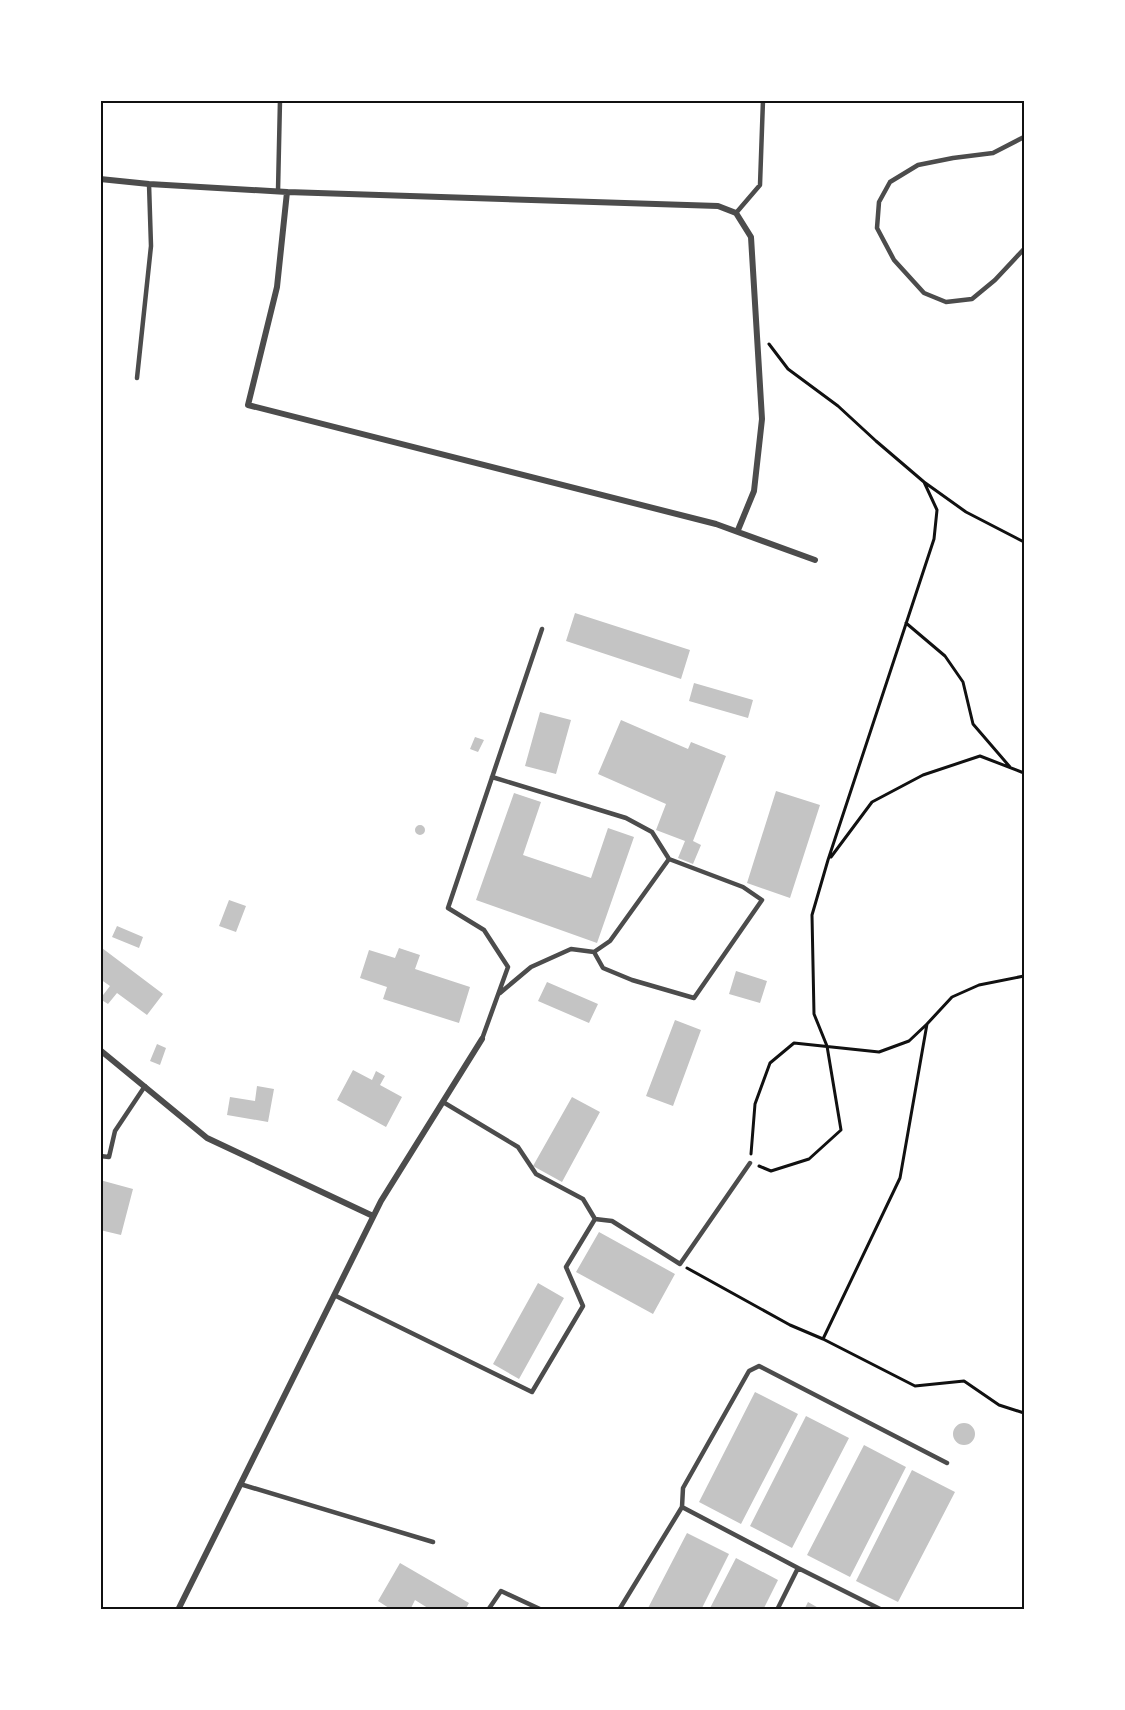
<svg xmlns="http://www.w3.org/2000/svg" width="1125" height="1710" font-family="'Noto Serif',serif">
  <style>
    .building { fill: #c4c4c4 }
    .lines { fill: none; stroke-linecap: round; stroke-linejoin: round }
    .path { stroke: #111; stroke-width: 3 }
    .service { stroke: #4c4c4c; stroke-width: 4.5 }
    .minor { stroke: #4c4c4c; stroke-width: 6 }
    .neatline { fill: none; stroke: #111; stroke-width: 2 }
  </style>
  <rect width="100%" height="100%" fill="#fff"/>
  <path class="building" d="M575,613L690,650L681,679L566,641Z
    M694,683L753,700L748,718L689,701Z
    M540,712L571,720L556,774L525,766Z
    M621,720L688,749L691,742L726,756L693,841L701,845L693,864L678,858L685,841L656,830L666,804L598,774Z
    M475,737L484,740L478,752L470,749Z
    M776,791L820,805L790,898L747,883Z
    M514,793L541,802L523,855L591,878L608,828L634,837L597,943L476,900Z
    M415 830a5 5 0 1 1 10 0a5 5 0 1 1-10 0Z
    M229,900L246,906L236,932L219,926Z
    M117,926L143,937L139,948L112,937Z
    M102,948L163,994L147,1015L117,993L108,1004L100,999L110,986L100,979Z
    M399,948L420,955L415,969L470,987L459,1023L383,999L387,987L360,978L369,950L395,958Z
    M736,971L767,981L760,1003L729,994Z
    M547,982L598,1004L589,1023L538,1001Z
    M675,1020L701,1030L673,1106L646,1096Z
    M157,1044L166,1048L160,1065L150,1061Z
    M353,1070L372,1080L376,1071L385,1076L380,1085L402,1097L386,1127L337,1100Z
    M257,1086L274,1089L268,1122L227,1115L230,1097L255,1101Z
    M572,1097L600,1112L562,1182L533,1166Z
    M100,1180L133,1189L121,1235L100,1230Z
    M599,1232L675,1274L653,1314L576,1272Z
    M538,1283L564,1298L519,1379L493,1364Z
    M755,1392L798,1414L741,1524L699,1502Z
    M806,1416L849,1438L792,1548L750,1526Z
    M953 1434a11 11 0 1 1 22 0a11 11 0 1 1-22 0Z
    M864,1445L906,1467L850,1577L807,1555Z
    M912,1470L955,1492L898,1602L856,1581Z
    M687,1533L729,1554L701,1610H647Z
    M736,1558L778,1580L763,1610H709Z
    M400,1563L469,1603L465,1610H431L415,1600L410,1610H392L378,1601Z
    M808,1602L822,1610H804Z"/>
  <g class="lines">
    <path class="path" d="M769,344L788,369L838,406L876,441L924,482
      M906,623L945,656L963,682L973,724L1010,767
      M831,857L872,802L923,775L980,756L1024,773
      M927,1024L952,997L979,985L1024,976
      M751,1154L755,1104L770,1063L794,1043L879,1052L909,1041L927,1024L900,1178L823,1339
      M759,1166L771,1171L809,1159L841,1130L827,1046L814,1014L812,915L828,860L934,539L937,510L924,482L966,512L1024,542
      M687,1268L790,1325L823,1339L915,1386L964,1381L999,1405L1024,1413"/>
    <path class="service" d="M1024,137L993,153L953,158L918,165L890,182L879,202L877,228L894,260L924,293L946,302L972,299L995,280L1024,249
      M278,191L280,100
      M736,213L760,185L763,100
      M137,378L151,246L149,184
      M492,777L626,818L652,832L669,859L610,941L594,952L571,949L531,967L500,993
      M594,952L603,968L632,980L694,998L762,900L743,887L669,859
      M482,1039L508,967L484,930L448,908L542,629
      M100,1156L109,1157L115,1131L145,1086
      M595,1219L612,1221L680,1264L750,1163
      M334,1295L532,1392L583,1306L566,1267L595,1219L583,1199L536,1174L518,1147L443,1102
      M240,1484L433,1542
      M682,1507L683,1488L749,1371L759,1366L947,1463
      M798,1568L882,1610
      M488,1610L501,1591L542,1610
      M619,1610L682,1507L798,1568L777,1610"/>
    <path class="minor" d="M100,179L149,184L287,192L718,206L736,213L751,237L762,419L754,491L738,530
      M287,192L277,287L248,405L716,524L815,560
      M100,1050L207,1138L373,1216
      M178,1610L381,1201L482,1039"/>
  </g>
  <rect width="1125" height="1710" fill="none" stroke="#ffffff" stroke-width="204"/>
  <rect x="102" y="102" width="921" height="1506" class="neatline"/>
</svg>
